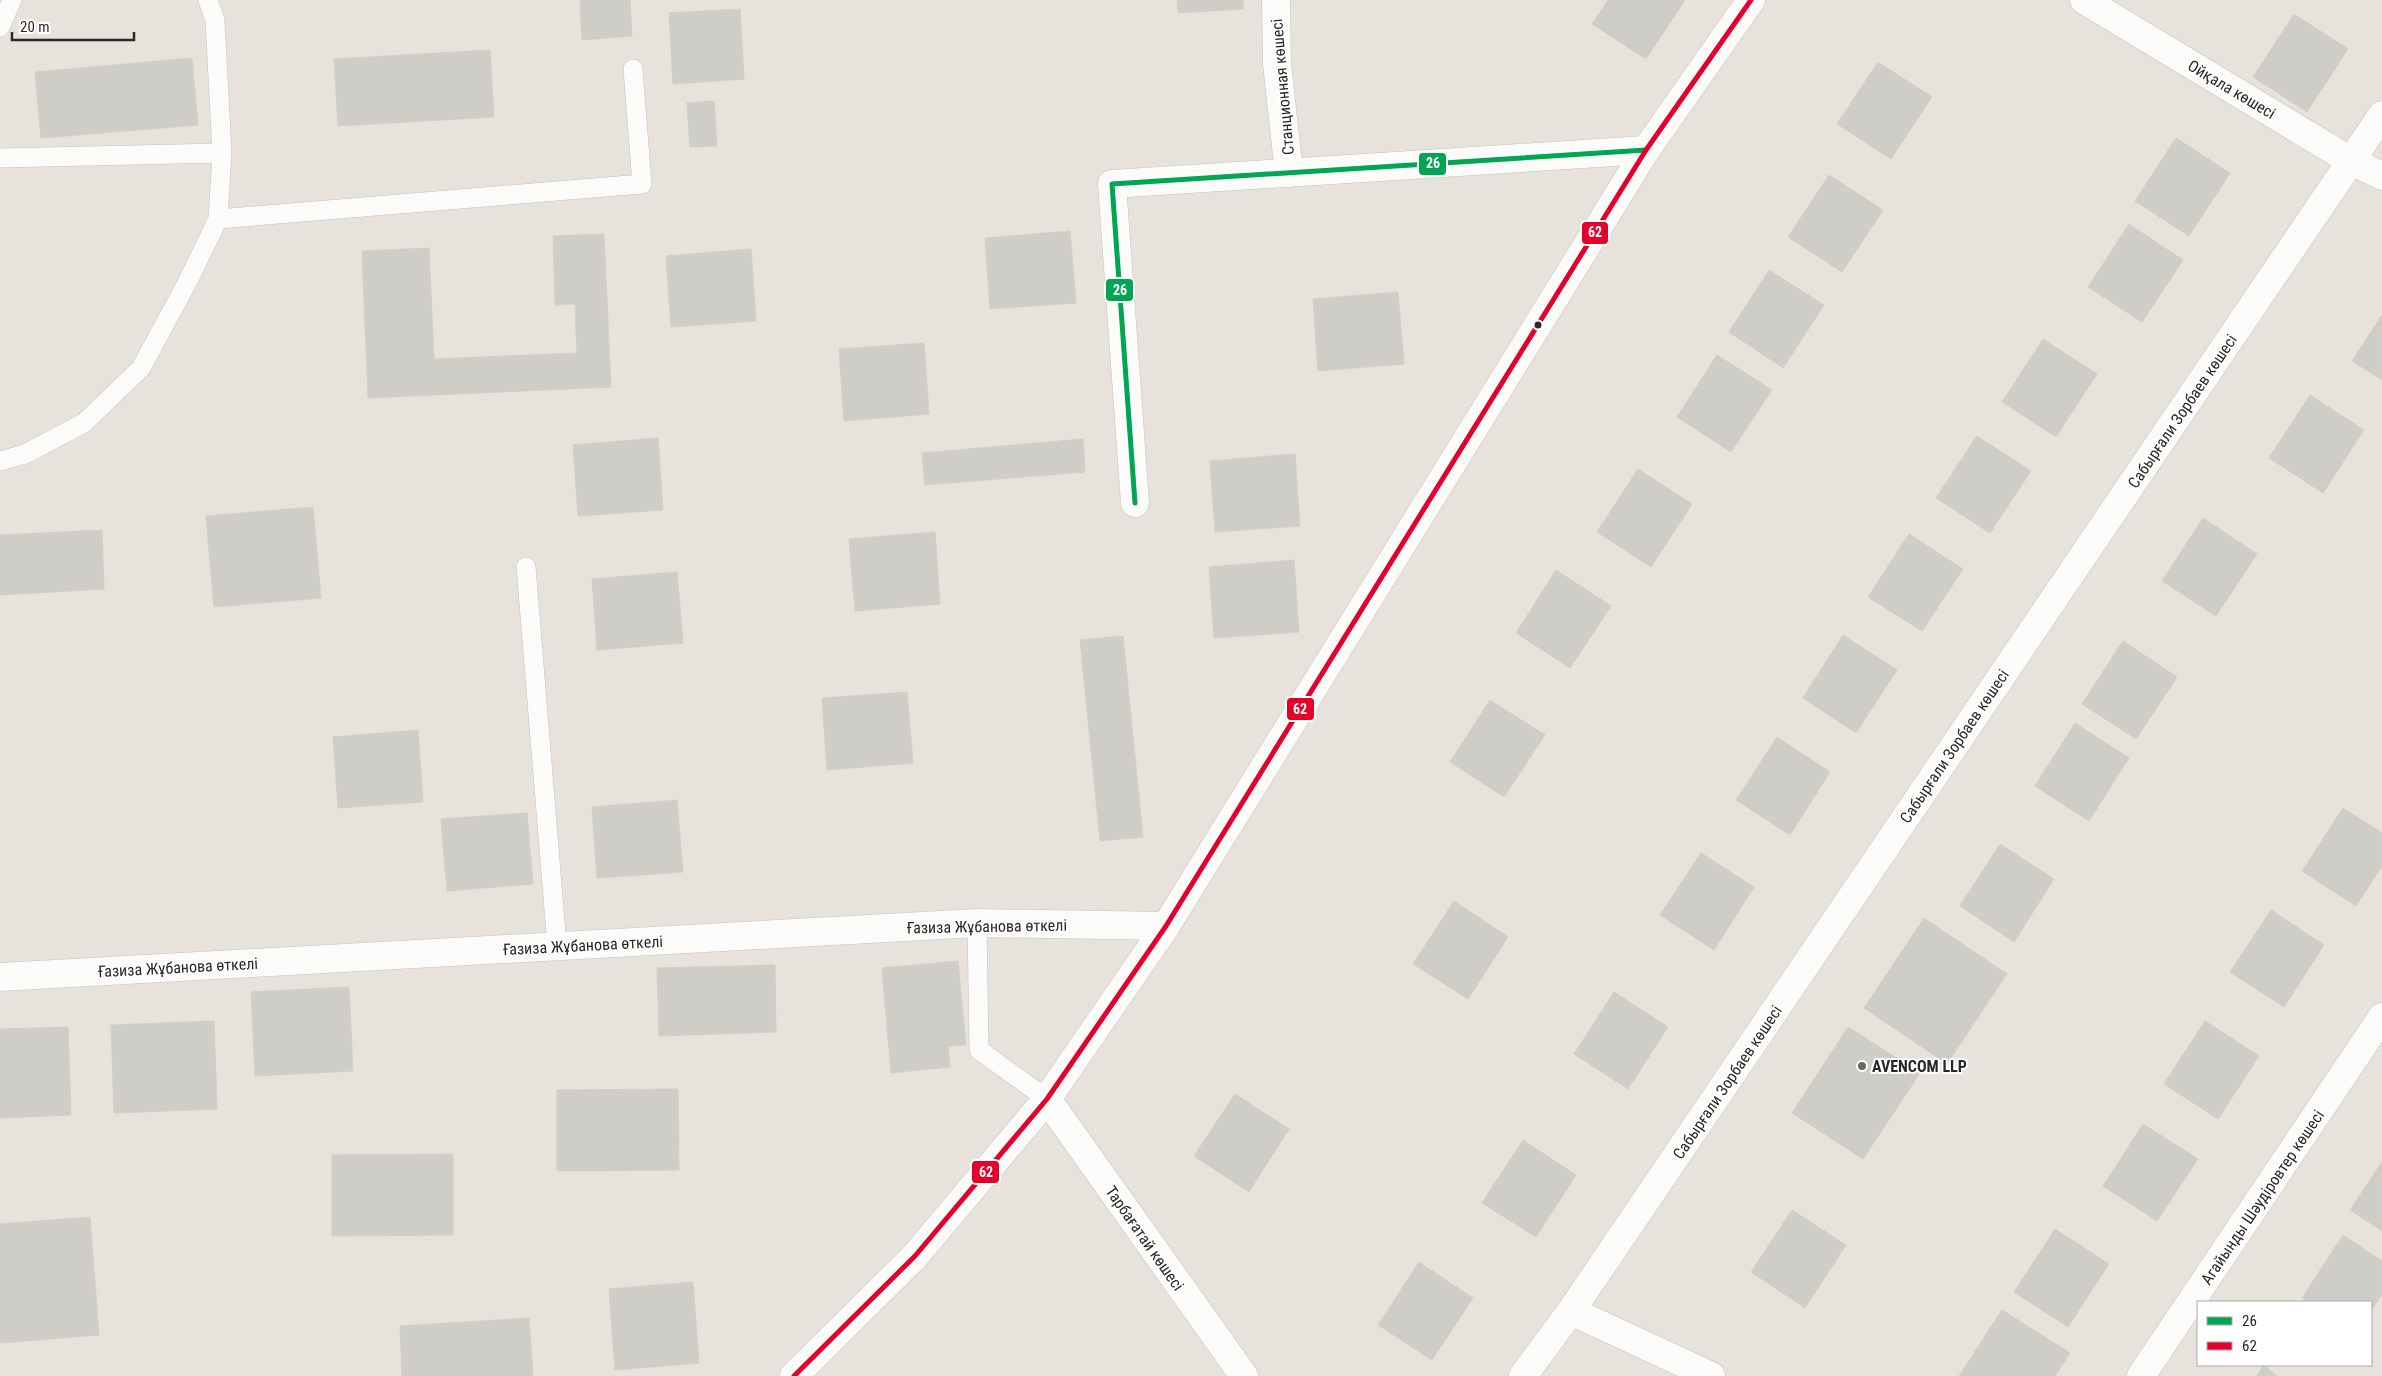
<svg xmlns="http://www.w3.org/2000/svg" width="2382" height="1376" font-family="'Roboto Condensed',sans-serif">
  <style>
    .building { fill: #cfcdc8; stroke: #d2cec8 }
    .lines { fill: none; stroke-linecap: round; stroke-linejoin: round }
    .lane-casing { stroke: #c4c2c2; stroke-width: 20 }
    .street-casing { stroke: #c4c2c2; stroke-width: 29 }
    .secondary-casing { stroke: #c4c2c2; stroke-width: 29 }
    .lane { stroke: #fbfbfa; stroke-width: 19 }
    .street { stroke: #fbfbfa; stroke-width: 28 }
    .secondary { stroke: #fbfbfa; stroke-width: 28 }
    .bus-1-casing { stroke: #fff; stroke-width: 9 }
    .bus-2-casing { stroke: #fff; stroke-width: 9 }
    .bus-1 { stroke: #00a651; stroke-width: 5 }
    .bus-2 { stroke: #e4002b; stroke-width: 5 }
    .bus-dot { fill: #282828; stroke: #fff; stroke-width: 2 }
    .poi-dot { fill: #6b6967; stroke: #fff; stroke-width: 2 }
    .labels { text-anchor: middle; stroke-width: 4; stroke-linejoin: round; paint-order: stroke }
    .street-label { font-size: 16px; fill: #282828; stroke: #fff }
    .poi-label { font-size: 16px; font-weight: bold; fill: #282828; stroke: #fff; text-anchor: start }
    .line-badge { stroke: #fff; stroke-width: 2 }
    .badge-label { font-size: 14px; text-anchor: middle; font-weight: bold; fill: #fff }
  </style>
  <rect width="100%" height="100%" fill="#e7e3dc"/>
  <path class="building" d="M580,0H630L632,36L582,40Z
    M1177,0H1243V9L1178,13Z
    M1608,0H1685L1646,59L1592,24Z
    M740,9L744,79L673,84L669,13Z
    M2294,14L2348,49L2307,112L2253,77Z
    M490,50L494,117L338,126L334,59Z
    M192,58L198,125L41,138L35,72Z
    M1878,62L1932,97L1891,159L1837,124Z
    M714,101L717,146L690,147L687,103Z
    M2176,138L2230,173L2189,236L2135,201Z
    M1829,175L1883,210L1842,272L1788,237Z
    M2129,224L2183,260L2142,322L2088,287Z
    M1070,231L1076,303L990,309L985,238Z
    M604,234L611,387L368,398L362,251L429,248L434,359L577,353L575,304L555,305L553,236Z
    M751,249L756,321L671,327L666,256Z
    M1769,270L1824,305L1783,368L1729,332Z
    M1398,292L1404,364L1318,371L1313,299Z
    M2382,315V380L2352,361Z
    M2043,339L2097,374L2056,437L2002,402Z
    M924,343L929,414L844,421L839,349Z
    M1717,355L1772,390L1731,452L1677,417Z
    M2310,395L2364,430L2323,493L2269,458Z
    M1977,436L2031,471L1990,533L1936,498Z
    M658,438L663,510L578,516L573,445Z
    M1083,439L1085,472L925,485L922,453Z
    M1295,454L1300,526L1215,532L1210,461Z
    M1638,469L1692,504L1651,567L1597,532Z
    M313,507L321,598L214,607L206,516Z
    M2203,518L2257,554L2216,616L2162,581Z
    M102,530L104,589L0,595V535Z
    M935,532L940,604L855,611L849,539Z
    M1909,534L1963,569L1922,631L1868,597Z
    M1294,560L1299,632L1214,638L1209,567Z
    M1556,570L1611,606L1570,668L1516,633Z
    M677,572L683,643L597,650L592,579Z
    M1843,635L1897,670L1856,733L1803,698Z
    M1123,636L1143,837L1100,841L1080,640Z
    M2123,641L2177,677L2136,739L2082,704Z
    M907,692L913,763L827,770L822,698Z
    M1490,700L1545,735L1504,797L1450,762Z
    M2075,723L2129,758L2089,821L2035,786Z
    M418,730L423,802L338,808L333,737Z
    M1777,737L1830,772L1790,835L1736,800Z
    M677,800L683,872L597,878L592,807Z
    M2343,808L2382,833V866L2356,906L2302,871Z
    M527,813L533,884L447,891L441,819Z
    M2000,844L2054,879L2014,942L1960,906Z
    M1701,853L1754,887L1714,950L1660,915Z
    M1454,901L1508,937L1468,999L1413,964Z
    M2271,910L2324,945L2284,1007L2230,972Z
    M1924,918L2007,974L1947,1064L1864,1008Z
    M958,961L966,1045L948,1046L950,1067L891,1073L882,968Z
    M775,965L776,1032L659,1036L657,968Z
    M349,987L353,1071L255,1076L251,992Z
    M1614,992L1668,1027L1628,1089L1574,1054Z
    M214,1021L217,1109L114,1113L111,1025Z
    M2205,1021L2259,1056L2218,1119L2164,1084Z
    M68,1027L71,1115L0,1118V1029Z
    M1848,1027L1920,1073L1863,1159L1792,1113Z
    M678,1089L679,1170L557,1171V1090Z
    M1235,1094L1289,1129L1249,1192L1194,1156Z
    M2143,1124L2198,1159L2157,1221L2103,1186Z
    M1523,1140L1576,1175L1536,1237L1482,1203Z
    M453,1154V1235L332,1236V1155Z
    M2382,1162V1231L2350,1210Z
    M1792,1210L1846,1245L1805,1308L1751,1272Z
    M90,1217L99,1335L0,1343V1224Z
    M2055,1229L2109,1264L2068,1327L2014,1292Z
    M2343,1235L2382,1261V1294L2371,1311V1302H2309L2302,1298Z
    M1419,1262L1473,1298L1432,1360L1378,1325Z
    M693,1282L699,1363L615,1370L609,1289Z
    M2002,1310L2070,1353L2055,1376H1959Z
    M529,1318L533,1376H402L400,1326Z
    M2264,1365L2277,1376H2257Z"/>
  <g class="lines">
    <defs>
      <path id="lane" d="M0,27L12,0
        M0,158L222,153L215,20L208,0
        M218,219L642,184L633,69
        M0,461L25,454L84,423L141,368L188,281L218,219L222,153
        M526,567L557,946
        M977,923L979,1050L1047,1099"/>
      <path id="street" d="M1276,0L1277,64L1289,173
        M2084,0L2351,161L2382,176
        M1135,503L1112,184L1646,150
        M0,977L977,923L1166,926
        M1047,1099L1244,1376
        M1571,1311L1711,1376
        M1523,1376L1571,1311L2382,115
        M2141,1376L2382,1017"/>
      <path id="secondary" d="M794,1376L915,1256L1047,1099L1166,926L1646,150L1751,0"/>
    </defs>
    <use href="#lane" class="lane-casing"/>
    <use href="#street" class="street-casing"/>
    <use href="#secondary" class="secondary-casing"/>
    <use href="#lane" class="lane"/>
    <use href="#street" class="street"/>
    <use href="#secondary" class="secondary"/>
    <defs>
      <path id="bus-1" d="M1135,503L1112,184L1646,150"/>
      <path id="bus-2" d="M794,1376L915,1256L1047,1099L1166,926L1646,150L1751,0"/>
    </defs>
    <use href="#bus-1" class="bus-1-casing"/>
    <use href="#bus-2" class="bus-2-casing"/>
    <use href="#bus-1" class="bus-1"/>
    <use href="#bus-2" class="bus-2"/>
  </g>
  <circle class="bus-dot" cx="1538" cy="325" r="4.5"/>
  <circle class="poi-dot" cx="1862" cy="1066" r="5"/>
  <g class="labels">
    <g class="street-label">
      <text transform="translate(1282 87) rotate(-95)" y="6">Станционная көшесі</text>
      <text transform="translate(2232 89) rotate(31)" y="6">Ойқала көшесі</text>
      <text transform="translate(2182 411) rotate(-56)" y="6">Сабырғали Зорбаев көшесі</text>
      <text transform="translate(1954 746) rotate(-56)" y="6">Сабырғали Зорбаев көшесі</text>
      <text transform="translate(987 926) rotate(-1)" y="6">Ғазиза Жұбанова өткелі</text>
      <text transform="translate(583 945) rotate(-3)" y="6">Ғазиза Жұбанова өткелі</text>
      <text transform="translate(178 967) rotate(-3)" y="6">Ғазиза Жұбанова өткелі</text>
      <text transform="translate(1727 1082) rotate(-56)" y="6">Сабырғали Зорбаев көшесі</text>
      <text transform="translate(2262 1197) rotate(-56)" y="6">Агайынды Шәудіровтер көшесi</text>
      <text transform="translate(1145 1238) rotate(55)" y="6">Тарбағатай көшесi</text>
    </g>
    <g class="poi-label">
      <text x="1872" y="1072">AVENCOM LLP</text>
    </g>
  </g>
  <g class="line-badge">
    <rect x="1418" y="152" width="29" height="24" rx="5" fill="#00a651"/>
    <rect x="1581" y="221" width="28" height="24" rx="5" fill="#e4002b"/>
    <rect x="1105" y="278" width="29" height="24" rx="5" fill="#00a651"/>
    <rect x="1286" y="697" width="29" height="24" rx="5" fill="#e4002b"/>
    <rect x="971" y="1160" width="29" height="24" rx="5" fill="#e4002b"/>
  </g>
  <g class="badge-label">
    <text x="1433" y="168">26</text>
    <text x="1595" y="237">62</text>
    <text x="1120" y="295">26</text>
    <text x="1300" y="714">62</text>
    <text x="986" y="1177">62</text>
  </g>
  <rect x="2197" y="1301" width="175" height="65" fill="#ffffff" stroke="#a9a9a9"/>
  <rect x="2207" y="1317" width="25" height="8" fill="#00a651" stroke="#a9a9a9"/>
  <text x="2242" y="1326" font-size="15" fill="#282828">26</text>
  <rect x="2207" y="1342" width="25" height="8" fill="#e4002b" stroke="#a9a9a9"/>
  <text x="2242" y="1351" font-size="15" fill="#282828">62</text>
  <path d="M12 32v8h122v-8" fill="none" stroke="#282828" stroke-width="2.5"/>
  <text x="20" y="32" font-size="15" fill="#282828" stroke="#ffffff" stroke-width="4" paint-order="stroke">20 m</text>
</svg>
